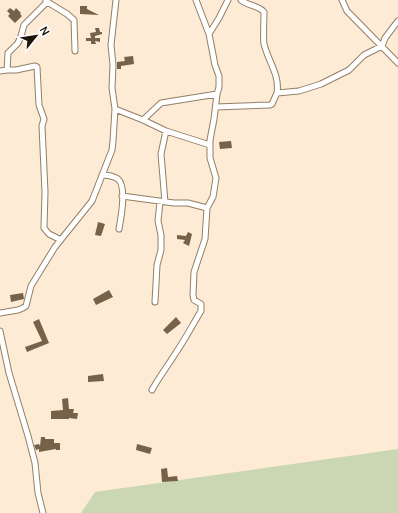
<svg xmlns="http://www.w3.org/2000/svg" width="398" height="513" font-family="Manrope,sans-serif">
  <style>
    .green { fill: #cbd6b2 }
    .building { fill: #756249 }
    .lines { fill: none; stroke-linecap: round; stroke-linejoin: round }
    .street-casing { stroke: #937f66; stroke-width: 7 }
    .street { stroke: #fff; stroke-width: 5 }
  </style>
  <rect width="100%" height="100%" fill="#fdebd5"/>
  <path class="green" d="M398,449V513H81L95,492Z"/>
  <path class="building" d="M80,6H87V9L99,15L80,14Z
    M10,8L14,11L16,8L21,13L20,14L22,16L15,23L8,16L10,14L7,11Z
    M95,28H99L100,32H102V34L95,36V38H100V42L95,41L96,44H91V41H86V38H91L90,33L96,32Z
    M133,56L134,64L121,66V69H117V62L125,61L124,57Z
    M231,141L232,148L220,149L219,142Z
    M98,222L105,224L101,236L95,235Z
    M188,232L192,234L189,246L183,243L185,240L177,239V235L186,236Z
    M109,290L113,297L96,305L93,299Z
    M23,293L24,299L11,302L10,295Z
    M176,317L181,323L167,334L163,330Z
    M39,319L49,343L27,352L25,347L42,341L33,322Z
    M103,374L104,381L88,382V376Z
    M68,398L69,409H74L73,413H78L77,419L69,418V419H51V411L63,410L62,399Z
    M41,437H45V439H54V443H60V450H56V449L39,452V449L36,450L34,445L39,444L40,446Z
    M137,444L152,448L150,454L136,450Z
    M167,468L168,477L177,476L178,481L162,482L161,469Z"/>
  <g class="lines">
    <defs>
      <path id="street" d="M116,0L111,45L113,65L112,88L115,109L143,120L166,131L210,145
        M241,0C248,6 258,5 264,12C264,19 263,39 264,44C268,61 280,75 277,93
        M342,0L347,11L398,63
        M46,1L67,14L74,20L75,51
        M47,2L24,25L21,36L18,43L8,53L7,70H16L35,66L37,67L39,105L44,119L42,126L45,192L44,228L49,234L61,240
        M209,34L219,18L228,0
        M0,71L7,70
        M216,107L270,105L272,104L277,93L299,91L321,84L349,70L364,55L382,46L385,38L398,21
        M143,120L161,103L217,94
        M102,175C107,175 113,176 118,179C127,187 121,218 119,229
        M122,196L174,203H188L207,208
        M165,202L161,154L166,131
        M155,302L157,265L161,250V235L158,221L160,202
        M0,313L18,310L23,308L26,306L31,286L42,268L55,247L92,201L112,150L113,141L115,109
        M0,331L9,373L28,436L35,463L38,493L43,513
        M152,390C159,377 169,364 177,351C186,338 193,324 201,311V304L194,300L193,295L194,272L205,239L207,208L213,197L216,178L210,158V140L214,119L217,94L219,87V76L215,65L209,34L196,0"/>
    </defs>
    <use href="#street" class="street-casing"/>
    <use href="#street" class="street"/>
  </g>
  <g transform="translate(36 36) rotate(60)" stroke="#ffffff" stroke-width="3" paint-order="stroke">
  <path d="M0-3L7 15L0 10L-7 15Z" fill="#1d150b"/>
  <text y="-6" font-size="11" font-weight="bold" text-anchor="middle" fill="#1d150b">N</text>
  </g>
</svg>
